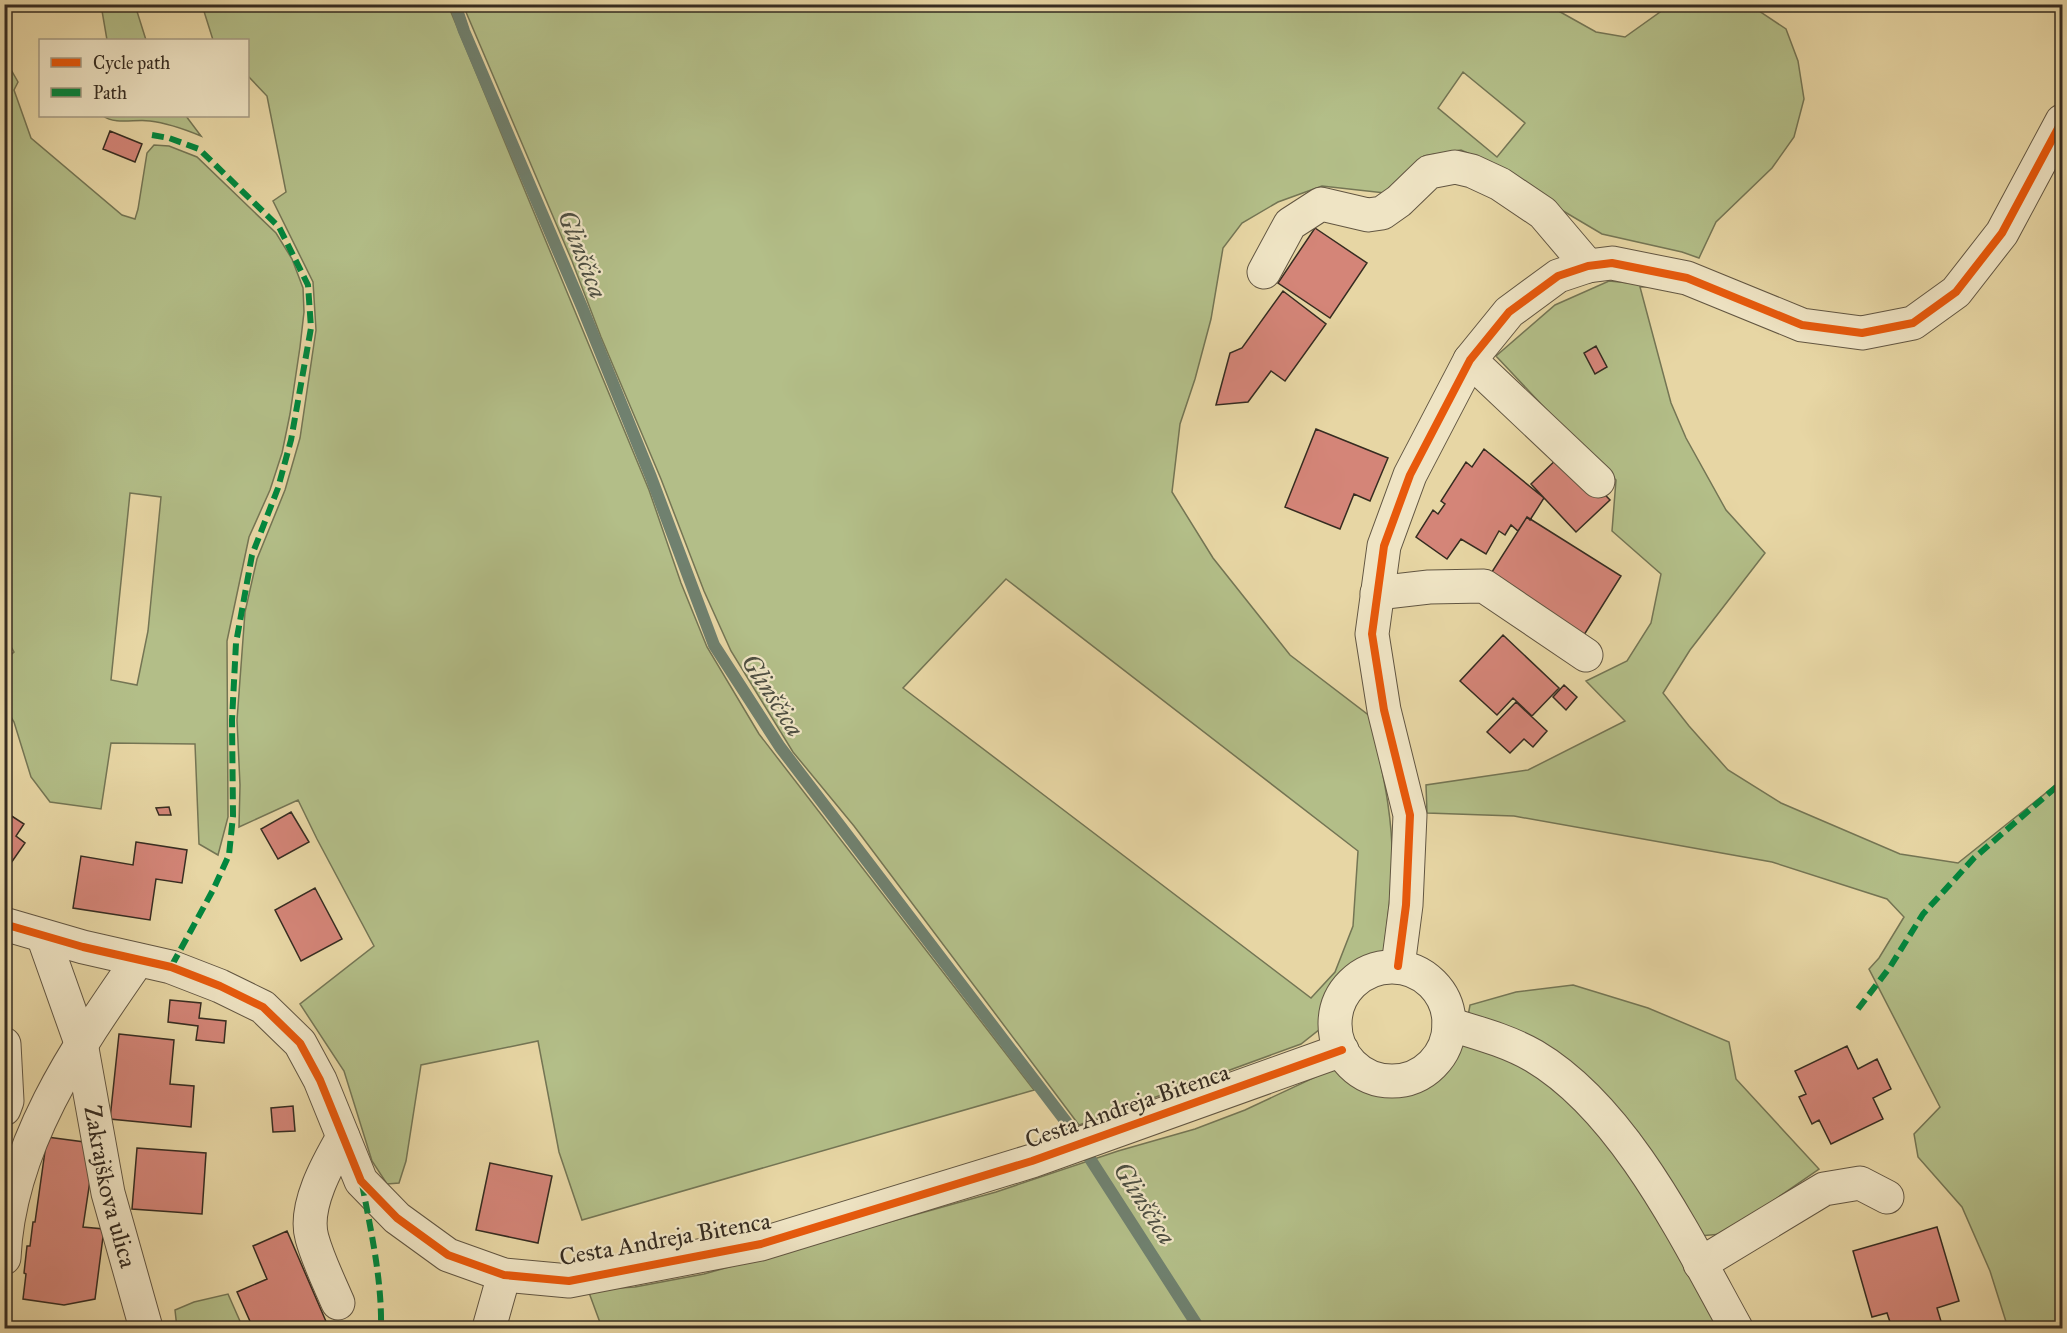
<svg xmlns="http://www.w3.org/2000/svg" width="2067" height="1333" font-family="'IM FELL Great Primer',serif">
  <style>
    .green { fill: #b3be88; stroke: #747554; stroke-width: 1.5; fill-rule: evenodd }
    .lines { fill: none; stroke-linecap: round; stroke-linejoin: round }
    .stream { stroke: #70816f; stroke-width: 12 }
    .building { fill: #d48578; stroke: #362c21; stroke-width: 1.5 }
    .minor-casing { stroke: #625642; stroke-width: 35 }
    .minor { stroke: #efe4c4; stroke-width: 33 }
    .quiet { stroke: #00873e; stroke-width: 6; stroke-dasharray: 12 6; stroke-linecap: butt }
    .cycleway-casing { stroke: #efe4c4; stroke-width: 11 }
    .cycleway { stroke: #e8590c; stroke-width: 8 }
    .labels { text-anchor: middle; stroke-width: 4.5; stroke-linejoin: round; paint-order: stroke }
    .street-label { font-size: 24px; fill: #362c21; stroke: #efe4c4 }
    .water-label { font-size: 26px; font-style: italic; fill: #4e4f42; stroke: #efe4c4 }
  </style>
  <rect width="100%" height="100%" fill="#e7d6a4"/>
  <filter id="stains"><feTurbulence type="fractalNoise" baseFrequency=".00333" numOctaves="4"/><feColorMatrix values="0 0 0 0 .2 0 0 0 0 .09 0 0 0 0 .02 0 0 0 .5 -.17"/></filter>
  <radialGradient id="worn" r=".72"><stop offset=".6" stop-color="#630" stop-opacity="0"/><stop offset="1" stop-color="#630" stop-opacity=".3"/></radialGradient>
  <path class="green" d="M1546,4L1596,32L1625,37L1663,10L1683,5H1750L1786,29L1798,61L1804,99L1794,137L1772,168L1716,222L1699,258L1682,252L1602,234L1548,202L1495,165L1461,150L1424,156L1385,193L1322,186L1278,202L1242,223L1223,248L1211,319L1195,379L1180,424L1172,492L1213,558L1290,655L1371,717C1381,766 1394,817 1392,868C1391,897 1387,926 1383,956L1358,965L1335,994L1325,1025L1301,1044L1079,1125L854,826L793,752L731,651L704,591L661,479L601,337L572,261L463,5ZM1463,72L1525,123L1497,157L1438,108ZM1006,579L1358,851L1353,926L1335,972L1311,998L903,688Z
    M101,5H135L146,40H107Z
    M202,5H448L649,490L681,583L707,647L759,734L1034,1090L582,1220L559,1152L538,1041L421,1065L406,1161L399,1183L387,1184L372,1161L344,1071L300,1004L374,946L317,839L298,800L239,827L240,785L237,720L245,612L257,559L285,490L300,438L316,330L313,282L273,201L286,192L267,96L248,76V40H213Z
    M5,59L18,82L14,90L31,138L122,215L135,219L138,209L147,153L154,145L169,146L197,157L276,233L292,259L303,288L304,312L300,347L290,414L282,453L270,490L249,537L227,641L228,817L218,855L199,844L195,744L111,743L101,809L50,802L31,777L14,722L5,707V660L14,652L4,634ZM130,493L161,497L148,631L137,685L111,680Z
    M103,116H186L201,136C184,129 168,123 150,121C135,119 115,125 103,116Z
    M1609,281L1662,286L1640,287L1671,403L1686,438L1726,510L1765,553L1690,650L1663,693L1689,726L1728,770L1781,803L1900,854L1958,863L2062,780V1328H2008L1990,1271L1962,1207L1918,1157L1914,1134L1940,1107L1869,969L1879,958L1904,917L1887,899L1772,862L1514,816L1427,813L1426,785L1528,770L1625,721L1586,681L1627,661L1651,623L1661,574L1612,531L1616,480L1575,440L1496,356L1555,305Z
    M1573,985L1648,1008L1729,1042L1736,1079L1819,1169L1741,1223L1722,1234L1699,1236L1650,1150L1468,1016L1470,1005L1516,992Z
    M1462,1042L1511,1057L1555,1082L1626,1159L1723,1328H602L588,1290L635,1287L704,1274L996,1192L1118,1151L1195,1129L1245,1110L1341,1065L1369,1085L1403,1091L1440,1073Z
    M228,1294L243,1328H177L175,1310L194,1302Z"/>
  <g class="lines">
    <path class="stream" d="M455,4L464,31L582,307L651,477L714,645L780,747L1067,1123L1199,1328"/>
  </g>
  <path class="building" d="M110,131L142,144L135,162L103,149Z
    M1315,228L1367,263L1330,318L1278,283Z
    M1283,291L1326,324L1285,381L1271,371L1248,402L1216,405L1230,353L1242,348Z
    M1596,346L1607,367L1595,374L1584,353Z
    M1316,429L1388,458L1370,501L1354,494L1340,529L1285,507Z
    M1484,449L1544,498L1530,520L1527,517L1518,531L1511,525L1505,535L1499,531L1486,554L1461,539L1447,559L1416,537L1433,510L1438,514L1445,504L1441,501L1466,462L1472,467Z
    M1564,452L1610,500L1576,532L1531,484Z
    M1527,517L1621,576L1584,635L1490,575Z
    M1503,635L1559,688L1532,716L1513,698L1497,715L1460,681Z
    M1564,685L1577,697L1566,710L1553,697Z
    M1516,702L1547,731L1533,747L1524,739L1510,753L1487,732Z
    M169,807L171,815H159L156,808Z
    M4,811L24,824L16,836L25,843L4,873Z
    M291,812L309,842L278,859L261,829Z
    M136,842L187,850L182,883L156,879L150,920L73,908L81,856L133,865Z
    M315,888L342,939L301,961L275,910Z
    M170,1000L201,1003L199,1018L226,1021L224,1043L196,1040L198,1026L168,1022Z
    M119,1034L174,1040L170,1084L194,1086L191,1127L110,1119Z
    M1847,1046L1858,1069L1877,1059L1891,1089L1873,1098L1883,1119L1831,1144L1819,1120L1812,1124L1799,1097L1806,1094L1795,1071Z
    M293,1106L295,1131L273,1132L271,1108Z
    M47,1137L92,1143L94,1154L83,1227L104,1229L95,1299L64,1305L23,1299L26,1274L24,1273L27,1246H30L33,1222H35Z
    M137,1148L206,1153L202,1214L132,1209Z
    M490,1163L552,1176L538,1243L476,1230Z
    M1937,1227L1959,1301L1937,1308L1943,1328H1892L1887,1313L1872,1317L1853,1251Z
    M287,1231L328,1326L323,1328H253L237,1292L267,1279L253,1246Z
    M126,1326V1328H63V1327Z"/>
  <g class="lines">
    <defs>
      <g id="minor">
        <path d="M1264,272L1290,224L1321,204L1368,215L1382,213L1399,201L1429,172L1455,167L1472,171L1500,184L1543,213L1588,266"/>
        <path d="M1470,360L1598,481"/>
        <path d="M1377,593L1429,587L1484,586L1586,655"/>
        <path d="M4,924L83,947L171,967L220,986L263,1007L300,1043L320,1080L361,1181L397,1218L448,1255L504,1275L569,1281L761,1244L1032,1161L1342,1050"/>
        <path id="s1" d="M43,936L81,1043L108,1193L146,1328"/>
        <path d="M1398,966L1406,905L1410,815L1384,710L1372,634L1384,546L1410,475L1470,360L1509,312L1558,276L1588,266L1612,263L1687,278L1802,325L1862,333L1913,323L1956,292L2002,233L2062,121"/>
        <circle cx="1392" cy="1024" r="57"/>
        <path d="M1449,1024C1478,1033 1508,1041 1534,1056C1625,1110 1686,1238 1736,1328"/>
        <path d="M4,1044L7,1101L4,1109"/>
        <path d="M4,1258C9,1146 76,1049 138,960"/>
        <path d="M1700,1264L1824,1189L1860,1183L1887,1197"/>
        <path d="M338,1303C329,1282 318,1260 312,1238C303,1207 328,1163 343,1137"/>
        <path d="M489,1328L504,1275"/>
      </g>
    </defs>
    <use href="#minor" class="minor-casing"/>
    <use href="#minor" class="minor"/>
    <path class="quiet" d="M152,135L169,138L199,149L279,227L308,285L311,328L291,440L278,488L252,555L236,643L232,720L233,816L229,855L213,890L171,967
      M1858,1009L1890,967L1923,914L1974,858L2062,782
      M362,1184C371,1231 382,1280 381,1328"/>
    <defs>
      <path id="cycleway" d="M4,924L83,947L171,967L220,986L263,1007L300,1043L320,1080L361,1181L397,1218L448,1255L504,1275L569,1281L761,1244L1032,1161L1342,1050
        M1398,966L1406,905L1410,815L1384,710L1372,634L1384,546L1410,475L1470,360L1509,312L1558,276L1588,266L1612,263L1687,278L1802,325L1862,333L1913,323L1956,292L2002,233L2062,121"/>
    </defs>
    <use href="#cycleway" class="cycleway-casing"/>
    <use href="#cycleway" class="cycleway"/>
  </g>
  <g class="labels">
    <g class="street-label">
      <text transform="translate(1127 1106) rotate(-19)" y="8">Cesta Andreja Bitenca</text>
      <text dy="8" stroke="none"><textPath href="#s1" startOffset="260">Zakrajškova ulica</textPath></text>
      <text transform="translate(665 1239) rotate(-10)" y="8">Cesta Andreja Bitenca</text>
    </g>
    <g class="water-label">
      <text transform="translate(583 254) rotate(68)" y="9">Glinščica</text>
      <text transform="translate(773 695) rotate(57)" y="9">Glinščica</text>
      <text transform="translate(1145 1203) rotate(57)" y="9">Glinščica</text>
    </g>
  </g>
  <rect width="2067" height="1333" fill="none" stroke="#e7d6a4" stroke-width="24"/>
  <rect x="6" y="6" width="2055" height="1321" fill="none" stroke="#362c21" stroke-width="3"/>
  <rect x="12" y="12" width="2043" height="1309" fill="none" stroke="#362c21" stroke-width="1.5"/>
  <rect x="39" y="39" width="210" height="78" fill="#efe4c4" stroke="#a59a83" stroke-width="1.5"/>
  <rect x="51" y="58" width="30" height="9" fill="#e8590c" stroke="#a59a83" stroke-width="1.5"/>
  <text x="93" y="69" font-size="18" fill="#362c21">Cycle path</text>
  <rect x="51" y="88" width="30" height="9" fill="#00873e" stroke="#a59a83" stroke-width="1.5"/>
  <text x="93" y="99" font-size="18" fill="#362c21">Path</text>
  <rect width="100%" height="100%" filter="url(#stains)"/>
  <rect width="100%" height="100%" fill="url(#worn)"/>
</svg>
